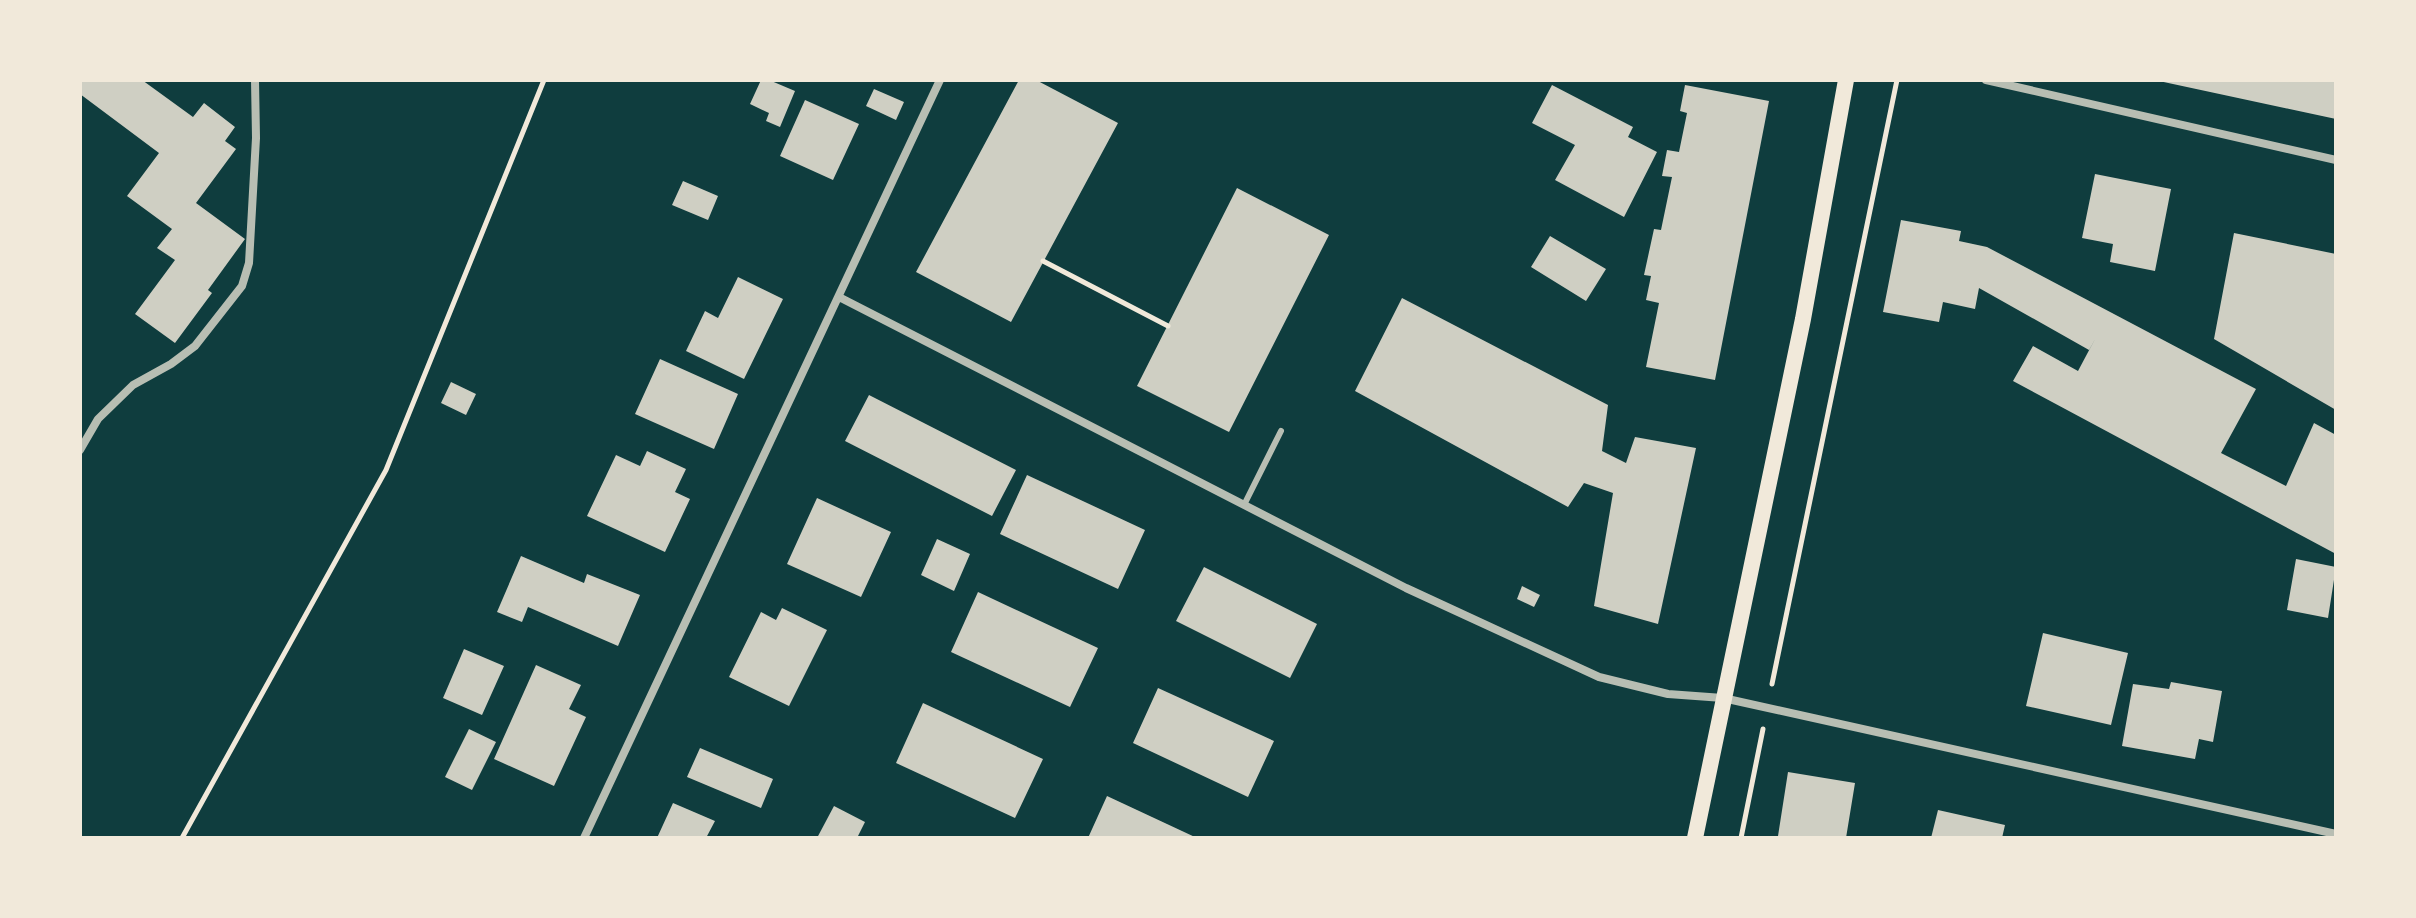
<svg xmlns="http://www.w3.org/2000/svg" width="2416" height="918" font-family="Ubuntu,sans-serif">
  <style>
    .building { fill: #cfcfc3 }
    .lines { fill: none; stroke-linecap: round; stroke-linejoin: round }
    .path { stroke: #f1e9da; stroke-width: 5 }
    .service { stroke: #b8beb3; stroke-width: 6 }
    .minor { stroke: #b8beb3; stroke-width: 8 }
    .secondary { stroke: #f1e9da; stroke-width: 16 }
  </style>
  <rect width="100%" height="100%" fill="#0f3d3e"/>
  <path class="building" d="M80,80H142L193,117L204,103L235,127L225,141L236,149L196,203L245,239L208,290L212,293L175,343L135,314L175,260L157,248L172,229L127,196L159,153L80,94Z
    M761,80H769L795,91L780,127L766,121L769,113L750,104Z
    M1019,80H1036L1118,123L1011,322L916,272Z
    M2160,80H2336V119L2159,81Z
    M1552,85L1633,127L1628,137L1657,152L1624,217L1555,180L1575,145L1532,123Z
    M1685,85L1769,101L1715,380L1646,367L1659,303L1646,300L1651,276L1644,275L1654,229L1661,230L1672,177L1662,176L1667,150L1679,152L1687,113L1680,111Z
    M874,89L904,102L896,120L866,106Z
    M805,100L859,124L833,180L780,156Z
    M2095,174L2171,189L2155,271L2110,262L2113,244L2082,238Z
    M683,181L718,196L708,220L672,205Z
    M1237,188L1329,235L1229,432L1137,386Z
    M1901,220L1961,231L1959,241L1987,247L2256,389L2221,453L2286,486L2314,423L2336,435V554L2013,381L2033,346L2078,371L2095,339L2089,350L1979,288L1975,309L1943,302L1939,322L1883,312Z
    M2234,233L2336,254V410L2214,339Z
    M1550,236L1606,269L1586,301L1531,267Z
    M738,277L783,299L744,379L686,351L705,311L718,318Z
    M1402,298L1608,405L1602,451L1626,463L1635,437L1696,448L1658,624L1594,606L1613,493L1584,483L1568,507L1355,391Z
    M660,359L738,394L714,449L635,414Z
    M451,382L476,394L466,415L441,403Z
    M869,395L1016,470L992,516L845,441Z
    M647,451L686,469L675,492L690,499L665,552L587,516L616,455L640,466Z
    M1027,475L1145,530L1118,589L1000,534Z
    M817,498L891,532L861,597L787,564Z
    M937,539L970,554L954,591L921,575Z
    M521,556L584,583L587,574L640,595L618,646L528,607L522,622L497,612Z
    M2296,559L2336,567L2328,618L2287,610Z
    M1204,567L1317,624L1290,678L1176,621Z
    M1522,586L1540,595L1534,607L1517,599Z
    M978,592L1098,648L1070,707L951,652Z
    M782,608L827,630L789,706L729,677L761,612L776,620Z
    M2043,633L2128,653L2111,725L2026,706Z
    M464,649L504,666L482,715L443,698Z
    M536,665L581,685L569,709L586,717L554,786L494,759Z
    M2171,682L2222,691L2213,742L2199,739L2195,759L2122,746L2133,684L2169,689Z
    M1158,688L1274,741L1248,797L1133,743Z
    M923,703L1043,759L1015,818L896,763Z
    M469,729L496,742L472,790L445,777Z
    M700,748L773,779L761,808L687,777Z
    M1788,772L1855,783L1846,838L1778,836Z
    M1107,796L1197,838H1088Z
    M673,803L715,821L706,838H657Z
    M834,806L865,822L857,838H817Z
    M1938,810L2005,825L2002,838H1931Z"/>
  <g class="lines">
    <path class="path" d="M1043,261L1168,326
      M1772,684L1897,80
      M182,838L386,470L544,80
      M1741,838L1763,729"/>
    <path class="service" d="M1244,505L1281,431"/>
    <path class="minor" d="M1986,80L2336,160
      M839,297L1406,588L1599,677L1668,694L1723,698L2336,834
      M80,450L98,419L133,385L171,364L195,346L242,286L249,263L256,138L255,80
      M584,838L940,80"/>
    <path class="secondary" d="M1695,838L1803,319L1846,80"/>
  </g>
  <rect width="2416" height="918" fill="none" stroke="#f1e9da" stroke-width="164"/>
</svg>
